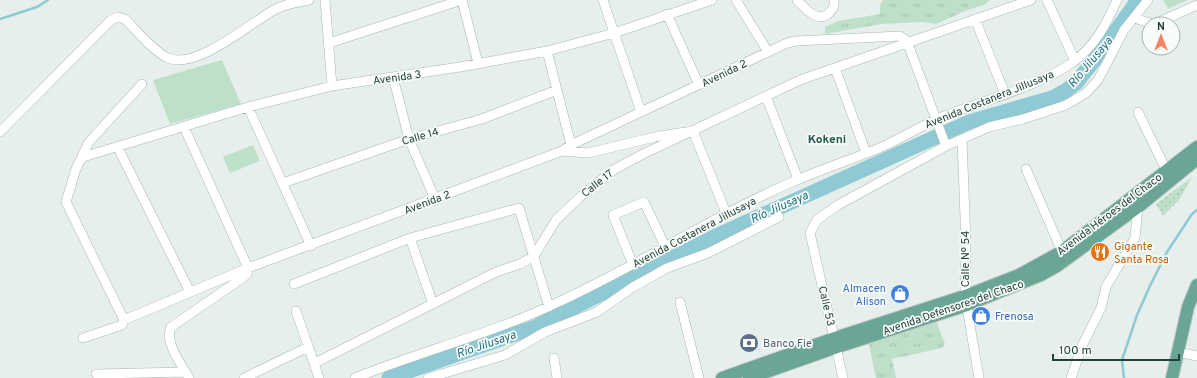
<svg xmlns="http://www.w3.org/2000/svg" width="1197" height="378" font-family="Overpass,sans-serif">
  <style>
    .grass { fill: url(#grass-tufts) }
    .park { fill: url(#park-dots) }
    .pitch { fill: #bfe0c8 }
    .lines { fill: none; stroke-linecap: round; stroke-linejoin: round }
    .stream { stroke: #8ec9d4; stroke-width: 2.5 }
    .river { stroke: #8ec9d4; stroke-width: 15 }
    .minor-casing { stroke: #a8b8b2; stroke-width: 10 }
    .major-casing { stroke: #c2cac8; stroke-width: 14 }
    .minor { stroke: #fff; stroke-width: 9 }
    .major { stroke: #6aa596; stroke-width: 12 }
    .labels { text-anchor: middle; stroke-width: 3.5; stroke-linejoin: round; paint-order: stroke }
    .street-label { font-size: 11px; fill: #24423a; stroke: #f7fbf9 }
    .food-label { font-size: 11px; fill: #c56008; stroke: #f7fbf9; text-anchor: start }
    .shop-label { font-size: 11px; fill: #366cbe; stroke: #f7fbf9; text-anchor: end }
    .service-label { font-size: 11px; fill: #4e5e75; stroke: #f7fbf9; text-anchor: start }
    .water-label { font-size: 12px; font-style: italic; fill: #1c6f80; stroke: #f7fbf9 }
    .neighbourhood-label { font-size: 12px; font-weight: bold; fill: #1f5548; stroke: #f7fbf9 }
  </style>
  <defs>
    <pattern id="grass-tufts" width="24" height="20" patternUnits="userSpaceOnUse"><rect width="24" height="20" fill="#bfe0c8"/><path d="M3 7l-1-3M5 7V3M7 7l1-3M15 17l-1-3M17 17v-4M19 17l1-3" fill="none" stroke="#a4c1ad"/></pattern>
    <pattern id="park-dots" width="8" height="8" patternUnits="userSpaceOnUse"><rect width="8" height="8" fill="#bfe0c8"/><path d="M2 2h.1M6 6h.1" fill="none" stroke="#a4c1ad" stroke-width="1.8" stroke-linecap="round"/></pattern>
  </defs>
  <rect width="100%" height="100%" fill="#e6efeb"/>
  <path class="grass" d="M883,0H990L984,5L967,10L936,24L922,22L881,24L825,34V27L838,21L880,14V5Z
    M935,318L945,344L942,348L892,359L896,378H876L868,340Z"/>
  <path class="park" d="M1192,177L1179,200L1163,216L1156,204Z"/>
  <path class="pitch" d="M1163,0H1188L1168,9Z
    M222,60L241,104L170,124L153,80Z
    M253,145L260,161L230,173L223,157Z"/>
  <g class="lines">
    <path class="stream" d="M0,19L37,7L48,0
      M1124,378L1122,360L1137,315L1149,288L1167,252L1192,214L1197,210"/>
    <path class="river" d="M389,378L535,327L718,235L969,122L1052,98L1065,91L1076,83L1103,49L1138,0"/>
    <defs>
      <path id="minor" d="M325,0L332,86
        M462,0L478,63
        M603,0L641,112
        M736,0L768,52
        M797,0C805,8 817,23 828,14C833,10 835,6 834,0
        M1047,0L1075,61
        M667,14L699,85
        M1135,18L1152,24
        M975,19L1005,94
        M1154,24L1197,5
        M329,43L462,0
        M547,51L571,145
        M835,68L866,153
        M393,77L409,139L435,199
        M766,96L798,179
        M248,107L311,246
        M1138,112L1169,176
        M184,127L248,268L247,274L241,279L171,327C164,342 181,364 189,378
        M0,132L111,20L118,17L125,19C136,30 154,52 168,58C197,70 250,23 274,10C284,4 297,2 309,0
        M962,139L966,243L965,296L979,378
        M946,146L989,127L1023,119L1066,105L1086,93L1098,80L1124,30L1148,0
        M118,148L190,292
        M562,151L588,153L659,136L693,131L726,213
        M83,157L248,107L332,86L460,67L547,51L614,33L712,0
        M1026,169L1064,256
        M283,183L409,139L482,119L557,90
        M410,238L433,304
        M633,265L613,215L644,202L665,246
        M294,284L410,238L519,208L549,307
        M680,302L699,378
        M296,311L319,378
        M124,320L66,202L76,169L89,142L142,84
        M83,338L122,325L124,320L248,268L562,151L571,145L787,43L796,41L900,36L905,39L908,44L946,146L838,205L817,220L810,233L843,378
        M1178,352L1197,356
        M554,358L557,378
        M315,363L496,272L520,264L534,256L556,220L581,196L615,169L643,154L800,80L1031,0
        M96,374L186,372
        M244,378L308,347
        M355,378C419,352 487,335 550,306C635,268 712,216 797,180C827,167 857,158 886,145C903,137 920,127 937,119C980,101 1034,89 1073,62C1095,46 1106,25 1117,0
        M428,378L505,355L545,332L597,312L633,287L667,268L708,253L779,217
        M1071,378L1082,346L1101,308L1106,287L1135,238L1138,207L1136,204"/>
      <path id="major" d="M722,378L835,338L965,296L1019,275L1061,252L1197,147
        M749,378L837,347L967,305L1041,275L1057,266L1138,207L1197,159
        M1172,378L1188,307L1197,285"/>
    </defs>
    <use href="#minor" class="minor-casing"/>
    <use href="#major" class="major-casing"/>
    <use href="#minor" class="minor"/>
    <use href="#major" class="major"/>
  </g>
  <defs>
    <symbol id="restaurant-disc" viewBox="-11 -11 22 22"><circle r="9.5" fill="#e8710a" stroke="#f7fbf9"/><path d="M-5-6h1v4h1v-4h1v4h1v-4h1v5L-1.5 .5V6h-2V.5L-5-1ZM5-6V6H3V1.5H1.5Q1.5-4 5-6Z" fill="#fff"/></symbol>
    <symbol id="shop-disc" viewBox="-11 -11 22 22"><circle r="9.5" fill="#3f7fe0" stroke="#f7fbf9"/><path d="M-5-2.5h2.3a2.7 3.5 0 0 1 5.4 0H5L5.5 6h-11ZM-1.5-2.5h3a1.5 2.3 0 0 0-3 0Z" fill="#fff"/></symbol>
    <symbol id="bank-disc" viewBox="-11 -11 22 22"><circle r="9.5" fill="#5c6f8a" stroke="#f7fbf9"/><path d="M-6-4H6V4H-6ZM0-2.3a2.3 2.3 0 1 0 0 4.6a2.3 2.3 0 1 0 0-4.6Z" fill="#fff"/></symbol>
  </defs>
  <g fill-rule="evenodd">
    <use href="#restaurant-disc" x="1089" y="241" width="22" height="22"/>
    <use href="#shop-disc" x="889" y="283" width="22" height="22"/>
    <use href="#shop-disc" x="970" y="305" width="22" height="22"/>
    <use href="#bank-disc" x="738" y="332" width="22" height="22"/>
  </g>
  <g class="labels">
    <g class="street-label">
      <text transform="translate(724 73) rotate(-26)" y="4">Avenida 2</text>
      <text transform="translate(397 77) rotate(-8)" y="4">Avenida 3</text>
      <text transform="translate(989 99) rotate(-22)" y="4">Avenida Costanera Jillusaya</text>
      <text transform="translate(420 136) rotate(-16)" y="4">Calle 14</text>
      <text transform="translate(597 183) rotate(-38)" y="4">Calle 17</text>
      <text transform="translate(427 202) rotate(-21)" y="4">Avenida 2</text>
      <text transform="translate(1109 214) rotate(-37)" y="4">Avenida Héroes del Chaco</text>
      <text transform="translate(694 232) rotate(-28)" y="4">Avenida Costanera Jillusaya</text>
      <text transform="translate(965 259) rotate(-90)" y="4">Calle Nº 54</text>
      <text transform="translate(827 306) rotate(77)" y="4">Calle 53</text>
      <text transform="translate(953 307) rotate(-19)" y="4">Avenida Defensores del Chaco</text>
    </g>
    <g class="food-label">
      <text x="1114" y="250">Gigante<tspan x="1114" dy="13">Santa Rosa</tspan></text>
    </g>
    <g class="shop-label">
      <text x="886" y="292">Almacen<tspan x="886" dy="13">Alison</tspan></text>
      <text x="995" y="320" text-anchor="start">Frenosa</text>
    </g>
    <g class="service-label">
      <text x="763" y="347">Banco Fie</text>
    </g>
    <g class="water-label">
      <text transform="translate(1090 62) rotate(-50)" y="4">Río Jilusaya</text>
      <text transform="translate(779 207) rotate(-24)" y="4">Río Jilusaya</text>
      <text transform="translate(486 344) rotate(-19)" y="4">Río Jilusaya</text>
    </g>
    <g class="neighbourhood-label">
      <text x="827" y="143">Kokeni</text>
    </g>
  </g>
  <g transform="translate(1161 36)"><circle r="19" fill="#f7fbf9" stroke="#a3b1ad"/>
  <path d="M0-3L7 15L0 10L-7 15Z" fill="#f4845f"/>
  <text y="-6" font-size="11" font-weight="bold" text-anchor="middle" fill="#24423a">N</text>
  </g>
  <path d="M1053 354v6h126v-6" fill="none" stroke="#24423a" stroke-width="2"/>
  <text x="1059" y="354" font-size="12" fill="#24423a" stroke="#f7fbf9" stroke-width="3" paint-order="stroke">100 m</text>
</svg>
